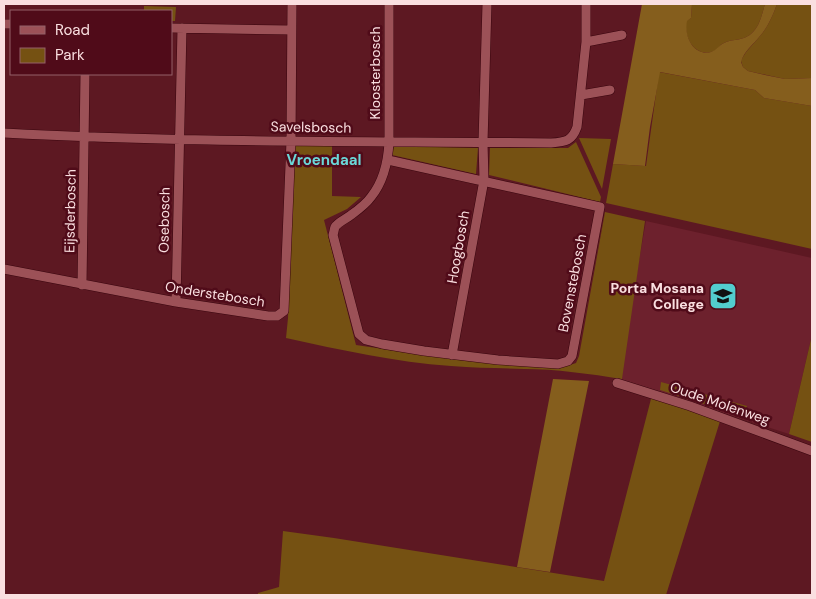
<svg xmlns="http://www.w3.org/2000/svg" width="816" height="599" font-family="'DM Sans',sans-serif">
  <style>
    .built { fill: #6d212d }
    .green { fill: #755112 }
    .forest { fill: #855e1d }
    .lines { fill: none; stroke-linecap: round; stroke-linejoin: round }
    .minor-casing { stroke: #39050e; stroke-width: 10 }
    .minor { stroke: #9c5157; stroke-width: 9 }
    .labels { text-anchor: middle; stroke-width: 5; stroke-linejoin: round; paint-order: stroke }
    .street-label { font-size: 14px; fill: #fadfe0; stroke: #500b19 }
    .poi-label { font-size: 14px; font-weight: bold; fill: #fadfe0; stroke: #500b19; text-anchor: end }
    .neighbourhood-label { font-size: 15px; font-weight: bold; fill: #6bd7d8; stroke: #500b19 }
  </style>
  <rect width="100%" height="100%" fill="#5d1822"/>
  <path class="built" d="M646,221L812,258V335L789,434L625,381L618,380Z"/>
  <path class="green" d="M692,4H765C762,14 760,25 753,32C743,42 734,38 724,43C719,45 717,51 711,52C693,56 684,36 686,21L691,18Z
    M777,4H812V78L785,79L748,71L743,67L741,61C745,51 753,45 760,36C768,27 773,15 777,4Z
    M144,6L176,7L175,21H171V11H144Z
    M659,72L755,90L764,98L812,106V249L606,203L613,164L646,166Z
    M579,138L611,139L602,189Z
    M576,142L601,197L600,202L489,175L490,148H568Z
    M294,144L332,145V196L361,197L347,209L324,220L356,345C427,355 499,369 570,365L576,363L579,356L605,212L645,221L622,379C591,374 555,369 524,369C500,368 476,368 451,366C395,362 341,350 286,338L288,318Z
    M394,146L478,148L476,174L392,155Z
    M812,335V442L789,434Z
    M661,382L747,406L745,417L660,390Z
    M652,395L721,418L666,595H258V593L279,587L283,531L334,538L604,581Z"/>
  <path class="forest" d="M642,4H692L691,18L687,21C684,36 693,56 711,52C717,50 719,45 724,43C734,38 743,42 753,32C760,25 762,14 765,4H777C773,15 768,27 760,36C753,45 744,51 741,62L743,67L748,71L765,75L785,79L812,78V106L764,98L755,90L660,72L650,127L645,166L613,164Z
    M553,379L589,381L550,572L517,567Z"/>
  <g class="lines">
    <defs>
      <path id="minor" d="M4,24H11
        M171,28L291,30
        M586,42L622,35
        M581,95L610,90
        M4,133C186,143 369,141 551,143C566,142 572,141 577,127L586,42V4
        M388,160L600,207L572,356L568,361L558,364L498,360L424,351L382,344L366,340L359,334L333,235C334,232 334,230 335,227C338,222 346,219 351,215C358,210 366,204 371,197C384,181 388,161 389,142V4
        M4,269L176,302L268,316H277L284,311L291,141L292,4
        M82,285L85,74
        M176,302L182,28
        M452,355L484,180L483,142L487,4
        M617,383L690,406L812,451"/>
    </defs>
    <use href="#minor" class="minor-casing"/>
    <use href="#minor" class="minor"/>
  </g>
  <defs>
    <symbol id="school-square" viewBox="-11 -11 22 22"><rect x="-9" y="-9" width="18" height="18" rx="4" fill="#52cdce" stroke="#500b19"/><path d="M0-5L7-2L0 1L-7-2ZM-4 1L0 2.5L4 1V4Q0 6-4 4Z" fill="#111"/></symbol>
  </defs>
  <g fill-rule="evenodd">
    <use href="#school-square" x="707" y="280" width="32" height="32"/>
  </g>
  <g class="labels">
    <g class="street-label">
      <text transform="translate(375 73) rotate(-90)" y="5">Kloosterbosch</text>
      <text transform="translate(311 127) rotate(1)" y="5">Savelsbosch</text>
      <text transform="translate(70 211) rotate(-89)" y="5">Eijsderbosch</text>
      <text transform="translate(164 220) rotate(-89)" y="5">Osebosch</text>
      <text transform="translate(458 247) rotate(-80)" y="5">Hoogbosch</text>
      <text transform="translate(572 283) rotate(-79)" y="5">Bovenstebosch</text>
      <text transform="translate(215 294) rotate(9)" y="5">Onderstebosch</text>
      <text transform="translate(720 403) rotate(19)" y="5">Oude Molenweg</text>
    </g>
    <g class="poi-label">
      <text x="704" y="293">Porta Mosana<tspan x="704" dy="16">College</tspan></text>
    </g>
    <g class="neighbourhood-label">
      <text x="324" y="165">Vroendaal</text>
    </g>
  </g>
  <rect width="816" height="599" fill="none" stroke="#fadfe0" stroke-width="10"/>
  <rect x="10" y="10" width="162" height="65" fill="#500b19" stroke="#946069"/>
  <rect x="20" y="26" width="25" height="8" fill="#9c5157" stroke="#946069"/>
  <text x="55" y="35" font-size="15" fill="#fadfe0">Road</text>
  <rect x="20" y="48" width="25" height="15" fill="#755112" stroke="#946069"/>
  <text x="55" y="60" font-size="15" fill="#fadfe0">Park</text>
</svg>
